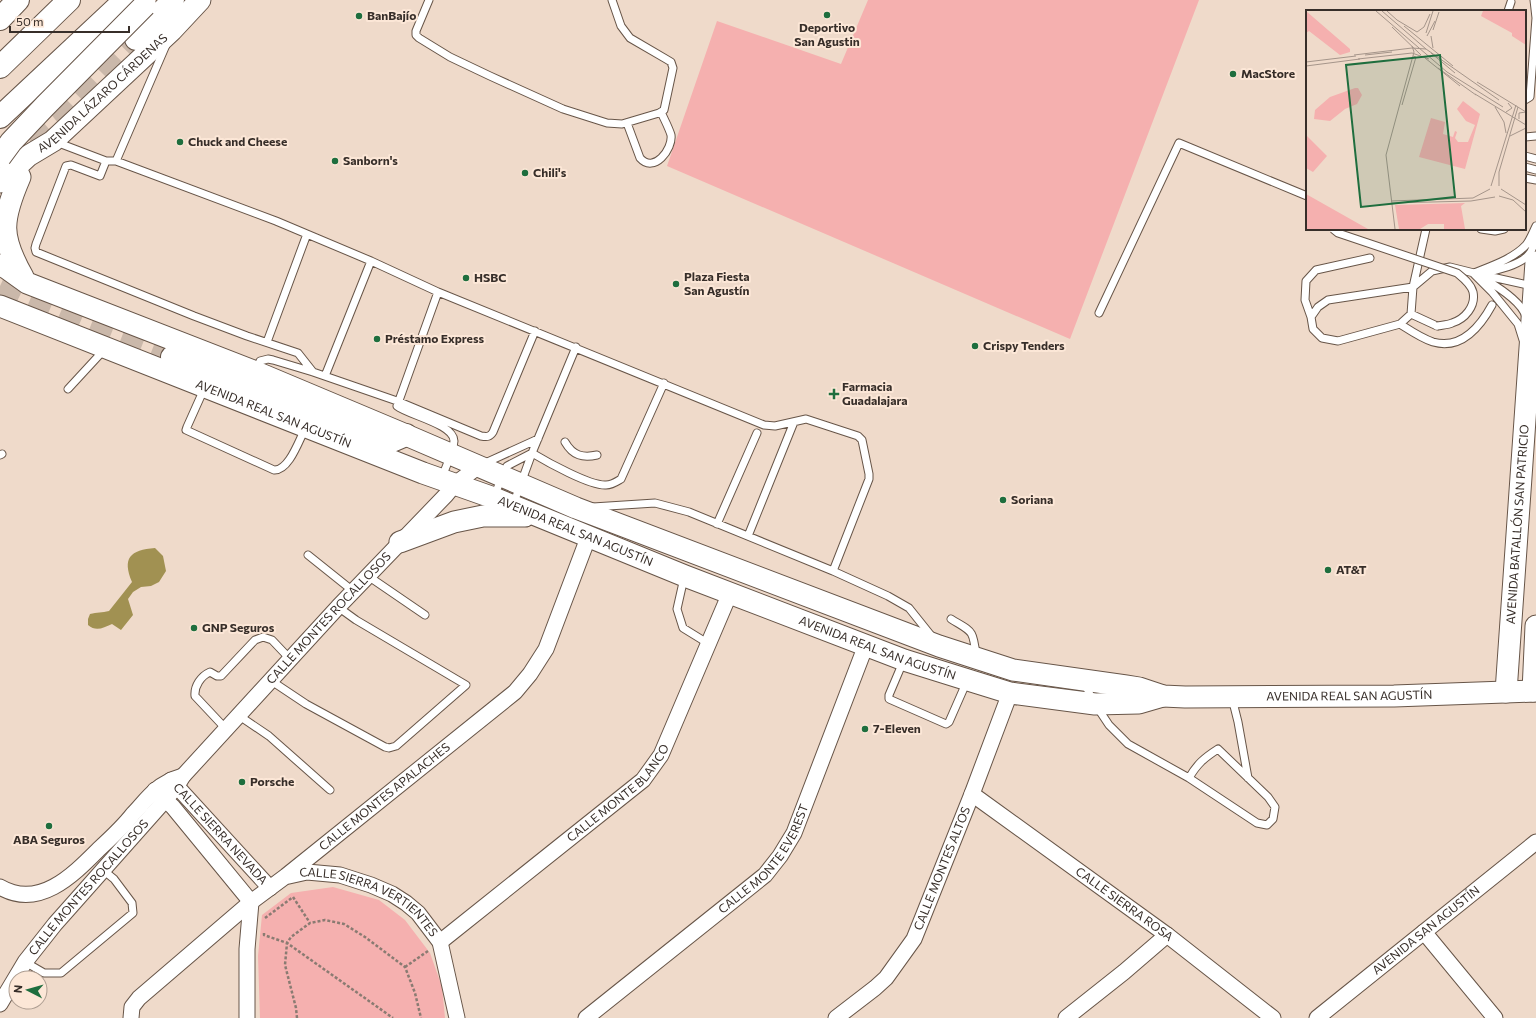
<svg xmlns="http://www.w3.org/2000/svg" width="1536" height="1018" font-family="Commissioner,sans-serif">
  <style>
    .park { fill: #f5b0af }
    .water { fill: #a19152 }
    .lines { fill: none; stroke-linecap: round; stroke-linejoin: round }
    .primary-tunnel { stroke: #cab8aa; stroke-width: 22; stroke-dasharray: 22 11; stroke-linecap: butt }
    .highway-tunnel { stroke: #cab8aa; stroke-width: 22; stroke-dasharray: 22 11; stroke-linecap: butt }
    .lane-casing { stroke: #675548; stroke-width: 9 }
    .street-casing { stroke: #675548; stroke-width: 17 }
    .secondary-casing { stroke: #675548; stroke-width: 23 }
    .primary-casing { stroke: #675548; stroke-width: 24 }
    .highway-casing { stroke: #675548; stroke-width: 24 }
    .path { stroke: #8a7b72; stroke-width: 2.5; stroke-dasharray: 3 2; stroke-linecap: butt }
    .lane { stroke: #fff; stroke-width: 7 }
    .street { stroke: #fff; stroke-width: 15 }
    .secondary { stroke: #fff; stroke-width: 21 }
    .primary { stroke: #fff; stroke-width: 22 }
    .highway { stroke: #fff; stroke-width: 22 }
    .lane-bridge-casing { stroke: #675548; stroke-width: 9; stroke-linecap: butt }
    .highway-bridge-casing { stroke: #675548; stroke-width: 24; stroke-linecap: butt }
    .lane-bridge { stroke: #fff; stroke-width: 7 }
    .highway-bridge { stroke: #fff; stroke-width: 22 }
    .poi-dot { fill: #1e6e3e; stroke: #fce7d7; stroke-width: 1.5 }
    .labels { text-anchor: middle; stroke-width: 4; stroke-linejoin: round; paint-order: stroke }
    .poi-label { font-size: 12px; font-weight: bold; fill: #372e29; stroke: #fce7d7; text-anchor: start }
    .street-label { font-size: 12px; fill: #372e29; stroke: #fce7d7 }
    .inset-road { fill: none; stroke: #a5958a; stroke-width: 1 }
    .view { fill: #1e6e3e; fill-opacity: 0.15; stroke: #1e6e3e; stroke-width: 2 }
    .inset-edge { fill: none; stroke: #372e29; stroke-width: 2 }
  </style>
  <rect width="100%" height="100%" fill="#efdaca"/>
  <path class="park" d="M868,0H1199L1070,339L667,166L717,21L841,64Z
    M333,887L379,900L405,920L430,953L442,987L445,1018H260L258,956L262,915L291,893Z"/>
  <path class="water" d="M155,548L163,556L166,571L159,582L151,586L141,587L133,592L128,599L133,615L121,630L112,624C103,628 96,632 88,625V619L90,614C97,612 102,613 109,611L132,582C122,558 130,550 155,548Z"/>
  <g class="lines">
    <path class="primary-tunnel" d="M0,286L21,296L85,323L172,357"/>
    <path class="highway-tunnel" d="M0,154L24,145L36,136L60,116L136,39"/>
    <defs>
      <path id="lane" d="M429,0L416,31V35L419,38L450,57L490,76L563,109L607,123L622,124L659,113L664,110L673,68L671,62L666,59L630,38L621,26L612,0
        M1508,11L1511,2
        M1525,100L1530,97L1536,18L1534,0
        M627,123L640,158C654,174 673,149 671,135C669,128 664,119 661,112
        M1525,137L1536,136
        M56,142L106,161H116L276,221L371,261L438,292L764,425L775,426L806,419L858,436L862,440L869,474V479L833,571
        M1525,156L1536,159
        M106,161L100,176L71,165L66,166L36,244L35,248L36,252L194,316L247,336L298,353L313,372L397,401L481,436C487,437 490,437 493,432L535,331
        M116,161L166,45
        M1525,167L1536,170
        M1525,178L1536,180
        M1481,229L1495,231L1504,229
        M1474,273C1491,266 1513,259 1526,245C1530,240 1533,232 1536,226
        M1482,273C1495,271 1522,265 1530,253C1533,249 1534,243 1536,238
        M1474,274L1492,292L1518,324L1523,340
        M1481,277C1495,285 1522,301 1526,317
        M438,292L397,406C408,415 454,424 454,441C453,453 446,466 442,477
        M1099,313L1179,143L1307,196
        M1411,314L1413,287L1426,229
        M1311,317L1305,300L1306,281L1316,270L1370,258
        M1400,324C1411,331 1421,338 1433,342C1461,350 1480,327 1492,305
        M1437,326L1411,314L1400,324L1338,341L1322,338L1313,329L1311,317L1318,307L1328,300L1413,287L1432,271L1450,267L1474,273L1532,286
        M267,342L307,234
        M256,371L260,361L268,359L273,360L313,372
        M325,376L371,261
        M68,389L104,350
        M204,389L187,427L186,430L274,470C289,471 299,440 305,429
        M565,442C573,456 583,458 597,455
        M0,455L2,454
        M483,464L538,439
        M494,496L507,466L532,453L576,347
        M513,505L532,453C547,462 590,486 606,485C612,485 616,482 621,479L664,383
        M593,507L655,503L689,512L833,571L888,596L909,608L933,638
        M717,524L757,433
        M748,536L794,422
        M308,555L353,591
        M368,576L425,615
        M684,578L677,609L683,628L709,644
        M951,619C972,632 973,629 976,655
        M903,662L889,695V699L946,724L949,722L967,681
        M270,680L306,704L385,747L389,748L396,746L466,685L356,620L338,607
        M1084,683L1095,704L1109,725L1128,744L1189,778L1257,823L1267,825L1273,819L1275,807L1268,797L1218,749C1204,758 1197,764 1189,778
        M1232,698L1238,722L1248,778
        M238,715L269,736L330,790
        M226,729L195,696C194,686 201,676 210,672L217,676H221L255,640L263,637L272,640L290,659
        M25,962L44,973H61L133,913L132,903L114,879L103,870"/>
      <g id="street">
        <path id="s1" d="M171,780L270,888"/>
        <path d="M155,790L173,807L251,902L247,949V1018"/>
        <path id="s2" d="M972,794L1167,935L1273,1018"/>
        <path id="s3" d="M289,876L307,872L340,875L371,885L392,894L406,903L418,913L440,942L457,1018"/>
        <path d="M0,887C39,910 73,875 99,849C111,838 123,827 133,814C141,806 148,796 156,790C164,783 173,779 183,776"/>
        <path d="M1424,932L1495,1018"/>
        <path id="s4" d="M440,942L643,780L661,755L730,593"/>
        <path id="s5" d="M0,1004L25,962L55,924L166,799L177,786L183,776L338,607L446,495L455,484L479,466"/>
        <path id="s6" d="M131,1018L132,1007L139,998L251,902L286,876L515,692L530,674L546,649L588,538"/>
        <path id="s7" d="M586,1018L765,875L780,856L794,833L866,645"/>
        <path id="s8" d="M836,1018L875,988L886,978L914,939L972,794L1010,693"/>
        <path d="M1066,1018L1124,972L1167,935"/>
        <path id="s9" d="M1317,1018L1536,842"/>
      </g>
      <g id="secondary">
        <path d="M20,177C1,221 0,236 23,277"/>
        <path id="s10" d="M0,182L28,156L53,141L172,30L200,0"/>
        <path id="s11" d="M0,265L6,268L27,283L256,372L406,435L576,508L939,646L1013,670L1126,686L1139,688L1163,696L1185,697L1394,696L1536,691"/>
        <path id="s12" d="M0,306L423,473L494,498L685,576L904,660L968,680L1010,693L1095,704L1139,703L1163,696"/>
        <path d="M400,542L454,522L483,516H525"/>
        <path d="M1533,691L1536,626"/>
        <path id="s13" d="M1506,692L1536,262"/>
      </g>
      <path id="primary" d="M172,357L381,439L392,441L406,435"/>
      <path id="highway" d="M0,19L18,0
        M136,39L173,0
        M0,67L69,0
        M0,117L125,0"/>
    </defs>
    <use href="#lane" class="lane-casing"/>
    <use href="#street" class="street-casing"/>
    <use href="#secondary" class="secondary-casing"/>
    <use href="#primary" class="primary-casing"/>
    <use href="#highway" class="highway-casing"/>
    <path class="path" d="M265,918L293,897L310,923
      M264,933V935L287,943L393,1018
      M405,967L428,951
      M297,1018L296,1008L285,965L287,943L291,937L310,923L325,920L344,924L365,937L405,967L415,993L421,1018"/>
    <use href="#lane" class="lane"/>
    <use href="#street" class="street"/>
    <use href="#secondary" class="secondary"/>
    <use href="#primary" class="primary"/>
    <use href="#highway" class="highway"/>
    <defs>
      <path id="lane-bridge" d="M1333,229L1338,233L1457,273C1463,278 1471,284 1473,292C1476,306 1465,319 1452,323C1448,325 1442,325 1437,326"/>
      <path id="highway-bridge" d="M0,157L11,142L45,106L145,5"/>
    </defs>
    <use href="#lane-bridge" class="lane-bridge-casing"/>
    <use href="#highway-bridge" class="highway-bridge-casing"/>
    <use href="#lane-bridge" class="lane-bridge"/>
    <use href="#highway-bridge" class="highway-bridge"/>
  </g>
  <g class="poi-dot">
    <circle cx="827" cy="15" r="4"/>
    <circle cx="359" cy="16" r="4"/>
    <circle cx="1233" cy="74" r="4"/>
    <circle cx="180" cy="142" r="4"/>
    <circle cx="335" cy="161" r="4"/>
    <circle cx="525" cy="173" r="4"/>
    <circle cx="466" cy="278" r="4"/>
    <circle cx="676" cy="284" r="4"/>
    <circle cx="377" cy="339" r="4"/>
    <circle cx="975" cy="346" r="4"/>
    <path d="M832 388h4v4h4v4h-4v4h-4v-4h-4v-4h4z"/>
    <circle cx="1003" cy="500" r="4"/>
    <circle cx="1328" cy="570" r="4"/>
    <circle cx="194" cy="628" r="4"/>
    <circle cx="865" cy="729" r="4"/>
    <circle cx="242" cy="782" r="4"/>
    <circle cx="49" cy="826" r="4"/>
  </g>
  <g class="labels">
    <g class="poi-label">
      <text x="367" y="20">BanBajío</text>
      <text x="827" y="32" text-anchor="middle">Deportivo<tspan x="827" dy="14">San Agustin</tspan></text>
      <text x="1241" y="78">MacStore</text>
      <text x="188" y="146">Chuck and Cheese</text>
      <text x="343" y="165">Sanborn's</text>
      <text x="533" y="177">Chili's</text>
      <text x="684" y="281">Plaza Fiesta<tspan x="684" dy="14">San Agustín</tspan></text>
      <text x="474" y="282">HSBC</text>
      <text x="385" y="343">Préstamo Express</text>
      <text x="983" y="350">Crispy Tenders</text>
      <text x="842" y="391">Farmacia<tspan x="842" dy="14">Guadalajara</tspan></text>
      <text x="1011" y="504">Soriana</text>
      <text x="1336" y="574">AT&amp;T</text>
      <text x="202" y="632">GNP Seguros</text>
      <text x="873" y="733">7-Eleven</text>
      <text x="250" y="786">Porsche</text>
      <text x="49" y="844" text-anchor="middle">ABA Seguros</text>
    </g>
    <g class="street-label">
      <text dy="4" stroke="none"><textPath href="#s10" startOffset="136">AVENIDA LÁZARO CÁRDENAS</textPath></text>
      <text dy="4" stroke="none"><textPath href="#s12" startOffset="294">AVENIDA REAL SAN AGUSTÍN</textPath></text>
      <text dy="4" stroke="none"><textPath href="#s13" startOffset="168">AVENIDA BATALLÓN SAN PATRICIO</textPath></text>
      <text dy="4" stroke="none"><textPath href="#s12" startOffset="618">AVENIDA REAL SAN AGUSTÍN</textPath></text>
      <text dy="4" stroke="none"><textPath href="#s5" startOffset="508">CALLE MONTES ROCALLOSOS</textPath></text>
      <text dy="4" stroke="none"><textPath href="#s12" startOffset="942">AVENIDA REAL SAN AGUSTÍN</textPath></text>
      <text dy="4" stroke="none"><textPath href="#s11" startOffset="1431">AVENIDA REAL SAN AGUSTÍN</textPath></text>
      <text dy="4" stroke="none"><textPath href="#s4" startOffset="233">CALLE MONTE BLANCO</textPath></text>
      <text dy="4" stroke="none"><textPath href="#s6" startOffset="340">CALLE MONTES APALACHES</textPath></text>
      <text dy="4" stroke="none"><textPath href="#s1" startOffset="73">CALLE SIERRA NEVADA</textPath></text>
      <text dy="4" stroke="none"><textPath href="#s7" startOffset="241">CALLE MONTE EVEREST</textPath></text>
      <text dy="4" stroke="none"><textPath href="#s8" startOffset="188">CALLE MONTES ALTOS</textPath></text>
      <text dy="4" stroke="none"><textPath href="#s5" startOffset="147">CALLE MONTES ROCALLOSOS</textPath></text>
      <text dy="4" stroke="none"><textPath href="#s2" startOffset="188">CALLE SIERRA ROSA</textPath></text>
      <text dy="4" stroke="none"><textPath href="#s3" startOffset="89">CALLE SIERRA VERTIENTES</textPath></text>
      <text dy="4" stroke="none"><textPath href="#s9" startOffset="140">AVENIDA SAN AGUSTÍN</textPath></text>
    </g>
  </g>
  <g transform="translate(1306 10)">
    <rect width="220" height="220" fill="#efdaca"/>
    <path d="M0,184L62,219H0ZM159,193L155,196L159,219H138V214H122L114,219H93L89,195Z" fill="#f5b0af"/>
    <path d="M177,1H220V35L206,26V23L175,6Z" fill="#f5b0af"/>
    <path d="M0,1L44,39V42L34,45L3,21L0,23ZM49,78H52L56,85L51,94L39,99L24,111L8,109L9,100L24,87ZM157,91L174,104L159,159L113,147L125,108L139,112L137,124L147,127L149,121L151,122L149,128L152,132H162L169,115L160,111L151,99ZM0,125L21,146L7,162L0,158Z" fill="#f5b0af"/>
    <path class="inset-road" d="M70,1L141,62L197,97M76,1L120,39M81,1L91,10M91,10L111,22L118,17L124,4M98,16L147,56M86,17L115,45M127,20L133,2M120,23L127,1M121,26L129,11M125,26L127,38M125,43L149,63M48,45L106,38L120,39L193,90M59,45L86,42M119,48L154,76M52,49L106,43L123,49M0,52L50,46M0,56L54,49M132,58L170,85M171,72L220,102M169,84L220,115M96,95L110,47L107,46M189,97L198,112L200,123M200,102L206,98L202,93M213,109V103L220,102M204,126L220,118M185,176L210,95M193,176V162L212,97M195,179L220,195M193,186L207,190L220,202M85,191L167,188L184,179M86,193L165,191L189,187M89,219L80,145L108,42L106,36"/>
    <path class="view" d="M134,45L149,187L55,197L40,55Z"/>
    <rect width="220" height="220" class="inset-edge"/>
  </g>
  <g transform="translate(28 990) rotate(276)"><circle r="19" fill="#fce7d7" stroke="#ad9d91"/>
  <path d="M0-3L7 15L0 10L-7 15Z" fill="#1e6e3e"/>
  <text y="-6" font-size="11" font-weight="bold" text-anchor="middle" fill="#372e29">N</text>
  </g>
  <path d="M10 26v6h119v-6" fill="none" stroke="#372e29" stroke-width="2"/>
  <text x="16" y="26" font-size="12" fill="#372e29" stroke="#fce7d7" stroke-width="3" paint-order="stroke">50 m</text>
</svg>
